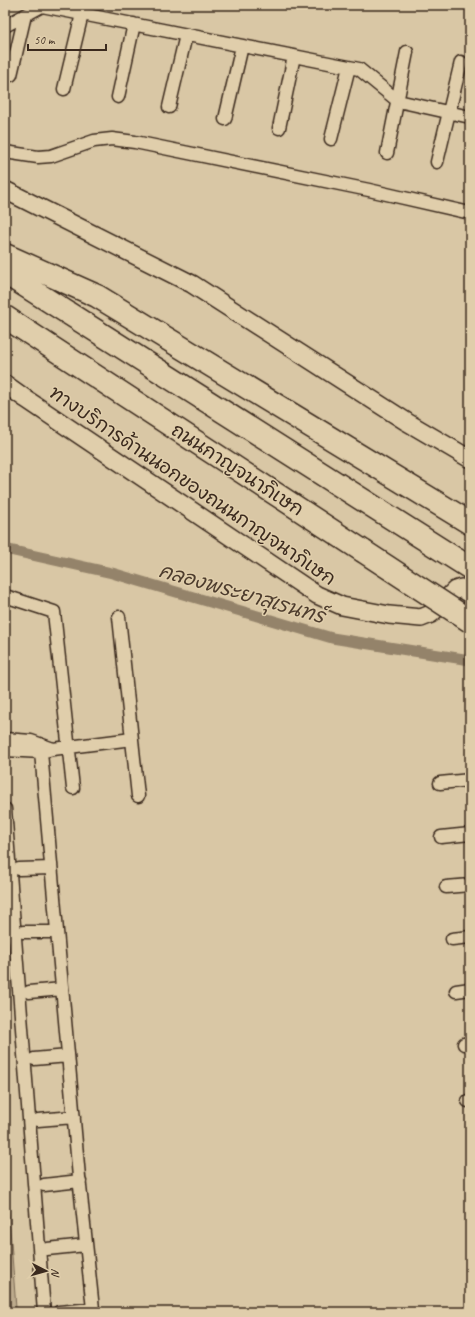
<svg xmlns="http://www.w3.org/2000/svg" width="475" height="1317" font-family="Caveat,'Playpen Sans Thai',sans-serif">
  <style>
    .green { fill: #bcaa8c; stroke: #7c6a55 }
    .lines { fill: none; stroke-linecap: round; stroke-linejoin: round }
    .canal { stroke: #94836a; stroke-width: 11 }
    .street-casing { stroke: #3b2a1e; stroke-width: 15 }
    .secondary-casing { stroke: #3b2a1e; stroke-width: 20 }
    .highway-casing { stroke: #3b2a1e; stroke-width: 25 }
    .street { stroke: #e0ceab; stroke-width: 12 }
    .secondary { stroke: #e0ceab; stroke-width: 17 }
    .highway { stroke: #e0ceab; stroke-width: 22 }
    .highway-bridge-casing { stroke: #3b2a1e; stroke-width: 25; stroke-linecap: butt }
    .highway-bridge { stroke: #e0ceab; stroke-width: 22 }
    .labels { text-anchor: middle; stroke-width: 3; stroke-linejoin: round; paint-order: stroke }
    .street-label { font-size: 19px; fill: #3b2a1e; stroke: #e0ceab }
    .water-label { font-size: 20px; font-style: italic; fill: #4d3c2d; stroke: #e0ceab }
  </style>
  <rect width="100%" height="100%" fill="#d9c7a5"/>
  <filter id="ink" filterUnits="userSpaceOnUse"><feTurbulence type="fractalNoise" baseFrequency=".025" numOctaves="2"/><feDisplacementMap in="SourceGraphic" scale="8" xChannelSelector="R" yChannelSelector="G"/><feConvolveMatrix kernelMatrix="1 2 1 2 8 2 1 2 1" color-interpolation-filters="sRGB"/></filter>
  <g filter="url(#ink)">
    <path class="green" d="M5,1163L16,1308L5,1306Z"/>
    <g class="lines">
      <path class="canal" d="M5,549L112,573L332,638L470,660"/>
      <defs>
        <path id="street" d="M5,26L42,6L359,69L398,101L470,117
          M11,75L25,15
          M64,89L82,14
          M118,97L134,24
          M169,107L186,35
          M225,119L242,46
          M279,128L294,56
          M331,139L349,67
          M5,152L38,157L51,156L94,141L112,139L135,142L369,190L470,213
          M387,153L407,52
          M437,162L461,62
          M5,596L54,612L73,788
          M119,617L138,796
          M5,739L31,741L53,749
          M5,750L41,752L53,749L132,739
          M41,752L79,1177L93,1309L59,1312
          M440,783L470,780
          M5,809L44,1312
          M441,837L470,834
          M19,869L51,868
          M446,887L470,885
          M23,932H57
          M452,939L470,937
          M456,991L470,989
          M29,992L62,989
          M464,1044L470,1043
          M34,1059L68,1056
          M468,1101H470
          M38,1120L74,1117
          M44,1185L80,1181
          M47,1249L86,1245"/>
        <path id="secondary" d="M5,190L192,284L407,422L470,459
          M5,384L26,399L317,595L342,606L389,615L421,618L431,614L455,590L461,588L470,594"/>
        <path id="highway" d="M5,255L97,296L470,523
          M5,273L470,568
          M5,317L363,551"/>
      </defs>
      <use href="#street" class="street-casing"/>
      <use href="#secondary" class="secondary-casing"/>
      <use href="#highway" class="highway-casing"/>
      <use href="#street" class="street"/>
      <use href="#secondary" class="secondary"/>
      <use href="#highway" class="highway"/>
      <defs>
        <path id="highway-bridge" d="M363,551L470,621"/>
      </defs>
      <use href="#highway-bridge" class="highway-bridge-casing"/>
      <use href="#highway-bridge" class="highway-bridge"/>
    </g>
  </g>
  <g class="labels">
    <g class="street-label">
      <text transform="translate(238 469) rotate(33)" y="7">ถนนกาญจนาภิเษก</text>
      <text transform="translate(193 485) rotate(34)" y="7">ทางบริการด้านนอกของถนนกาญจนาภิเษก</text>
    </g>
    <g class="water-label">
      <text transform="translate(242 593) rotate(16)" y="7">คลองพระยาสุเรนทร์</text>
    </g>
  </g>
  <rect width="475" height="1317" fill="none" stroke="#e0ceab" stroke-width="20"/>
  <rect x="10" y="10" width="455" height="1297" fill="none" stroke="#3b2a1e" stroke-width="1.5" filter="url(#ink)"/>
  <g transform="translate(46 1271) rotate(96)" stroke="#e0ceab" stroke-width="3" paint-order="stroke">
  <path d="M0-3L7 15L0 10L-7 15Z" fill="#3b2a1e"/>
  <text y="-6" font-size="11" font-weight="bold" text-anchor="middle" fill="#3b2a1e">N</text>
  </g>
  <path d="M28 44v6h78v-6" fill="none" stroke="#3b2a1e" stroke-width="2"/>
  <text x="34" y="44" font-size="12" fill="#3b2a1e" stroke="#e0ceab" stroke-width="3" paint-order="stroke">50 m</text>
</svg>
